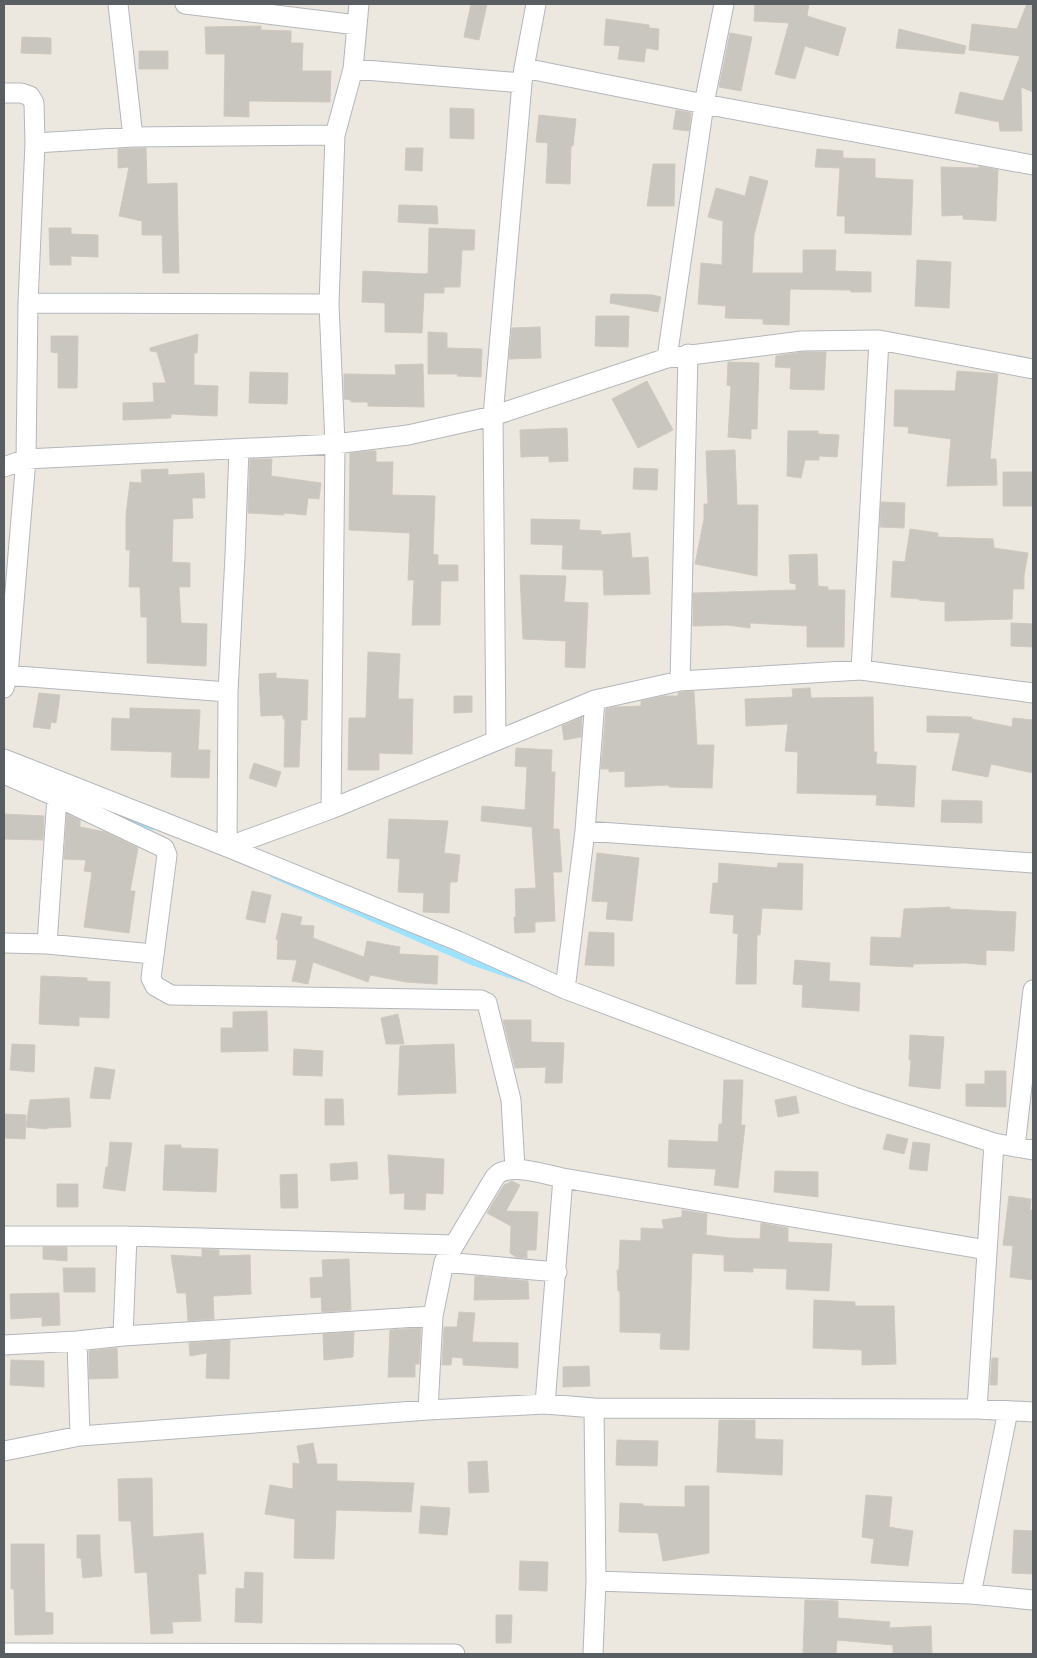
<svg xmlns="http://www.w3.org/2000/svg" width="1037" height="1658" font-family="'Archivo Narrow',sans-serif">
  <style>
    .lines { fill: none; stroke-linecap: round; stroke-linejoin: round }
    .stream { stroke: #9de3ff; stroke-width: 6 }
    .building { fill: #c9c5bf; stroke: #d1c8be }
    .minor-casing { stroke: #b3b7bb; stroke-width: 21 }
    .minor { stroke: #fff; stroke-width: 19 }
  </style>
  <rect width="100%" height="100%" fill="#ece8e0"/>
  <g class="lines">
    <path class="stream" d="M100,808L152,827
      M273,875L474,963L522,979"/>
  </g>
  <path class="building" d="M471,4H487L479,40L464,37Z
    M755,4H809L807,16L846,28L838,56L805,46L795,79L775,74L789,23L754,21Z
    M1027,4H1033V92L1021,87L1022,131H1000L999,122L955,113L960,92L1003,101L1020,56L969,50L972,24L1017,29Z
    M606,19L649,25V28L659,29L658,50L646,48L644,62L618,59L620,46L604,45Z
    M261,26V30L291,31V43H303L302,71H331L330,102L249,101V117L224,116L225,54H206L205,27Z
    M899,29L966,46L964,54L896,48Z
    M730,33L752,37L741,91L719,87Z
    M22,37L51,38V54L21,53Z
    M139,51H168V69H139Z
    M450,108L474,109V139L450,138Z
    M676,110L691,113L689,131L673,129Z
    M539,115L576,119L573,146H571L570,184L546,183L548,143L536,142Z
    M146,148L147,184L177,183L179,273H163L162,235H142V221L119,216L129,167L118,168V149Z
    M406,148H423L422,171L405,170Z
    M817,149L843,151V158L875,159V178L913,180L911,235L845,233V216H837L840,168L815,167Z
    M653,164H675L674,206H647Z
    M979,166L998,170L996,221L963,219V215L942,216L941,167L979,168Z
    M750,176L768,181L754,235L752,273H803V250H836L835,271L871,272V292H851V290L790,289L789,325L763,324V319L725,318L726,306L698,304L701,263L722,265L723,221L708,217L716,188L745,196Z
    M399,205L437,206L438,224L398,222Z
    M49,228H71V234L98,235V257L71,256V265H50Z
    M429,228L475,230L474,250H462L460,287H444V293H424L422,333L385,332V303L362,302L363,271L425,274L428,273Z
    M917,260L951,262L949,308L915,306Z
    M611,294L653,295L661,297L658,312L610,303Z
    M596,316H629L628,347L595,346Z
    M540,327L541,358L509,359L512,328Z
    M428,332L447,333V348L482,349L481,377L457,376L458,374H428Z
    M198,334L197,353H194V385L218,386L217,416L171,414V418L123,420V403L154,402L153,383H166L157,352L150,351V348Z
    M51,336H78L77,388H58V353L51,352Z
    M803,352H826L824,390L790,389L791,368L775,367L776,356Z
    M728,362L759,363L757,429H751V439L728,437L731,386L727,385Z
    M423,364L424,407L368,406V402H351V400L344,399V374L396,375L395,365Z
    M957,371L998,374L990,459H996L997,485L947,486L951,439L908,433L909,427L894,426L895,390L955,391Z
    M250,372L288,373L287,404L249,403Z
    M647,381L673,430L638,448L612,399Z
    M567,428L568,461L549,462V456L521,457L520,430Z
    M788,431H818V434L839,435L837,457L819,456V460H805L801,478L787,476Z
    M735,450L737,505H758L757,576L695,564L704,519V504H708L706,451Z
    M370,451H376V462H393L392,495L435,496L433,554L438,555V565H458V581H441L440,625H412L414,580H408L410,533L349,530L350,453Z
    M250,459H272L271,476L321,483L319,499L308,498L306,515L284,513V515L248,513Z
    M634,468L658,469L657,490L633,489Z
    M168,469V475L204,473L205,498H192L193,518L173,519L172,562L190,563V587H179L181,623L207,624L206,666L147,663V617H141L140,587H129L130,550H126V515L130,482L142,483L141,470Z
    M1003,472H1033V506H1003Z
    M881,502L905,503L904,528L880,527Z
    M531,519L580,520L579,530L601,531V535L630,533L632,558L648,557L650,594L604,595L603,570L562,569L563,545L531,544Z
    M910,529L938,533V537L993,539L994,548L1028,553L1024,576V589H1013L1012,619L945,621V602L919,600V599L891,597L893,561L905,562Z
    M817,554L818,586L828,587V590H845L844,647H807V626L750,623V628L727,625L693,626V593L796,590V584L790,583L789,555Z
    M520,575L566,576L564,602L588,603L585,668L565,667L566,641L523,639Z
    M1011,623L1033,624V647L1011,646Z
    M368,652L400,654L398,699H413L412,754L379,753V770H348L349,718H366Z
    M276,673V678L308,680L307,720H301L299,767H284L285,719H283V715L261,716L259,674Z
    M810,688L811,698L873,697L874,752H877L876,764L916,766L914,807L876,805L877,795L797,793L798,752L785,751L788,724L746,726L745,699L793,697L792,689Z
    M694,691L697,745H714L712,788L669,787V785L625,787V771L609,772V769H601L606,709L614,707L641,706V701L664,696H678V693L682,692Z
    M39,693L60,695L56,723L51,722L50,729L33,727Z
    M454,696H472V712L454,713Z
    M130,708L200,710L198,750H210L209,778L171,777L172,752L111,750L112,718L130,719Z
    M927,716L972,717V719L1012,727L1013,718L1033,720V773L991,764L988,777L952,770L960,733L927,732Z
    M582,717L581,737L564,740L562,726Z
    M516,748L552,750L551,772H555L553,829H559L562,872H553L555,921L535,922V932L515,933L514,917H516L515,889L536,888L532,827L481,821L482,806L525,810L527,767L515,766Z
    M254,763L281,772L276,787L249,778Z
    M942,800L982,801V823L941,822Z
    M4,814L44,816L43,840L4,839Z
    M67,814L80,820V827L105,832L138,848L130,891H135L129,933L84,927L92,872L84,871L86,860L64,859Z
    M389,819L448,821L444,853L460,855L457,882H450L449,913L423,912L424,893L398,892L400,859L387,858Z
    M597,853L639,858L632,921L606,919L608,902L592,901Z
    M719,863L777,868L778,863L803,864L802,910L762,908L760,935H757L756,984H736L738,934L733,933L734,915L710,913L713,883H718Z
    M252,891L271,895L265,923L246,919Z
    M950,907V909L1016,912L1014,951L986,950V965L965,963L913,964V967L870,965L871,937L901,938L904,909Z
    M282,913L302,917L300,925L314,926L313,938L364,957L367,941L400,947L399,954L438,956L437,984L406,982L370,975L368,982L313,962L308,984L292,981L297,960L277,959L278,940L276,939Z
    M589,932L614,933V966L585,965Z
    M795,960L830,963L829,981L860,983L859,1011L802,1007L803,985L793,984Z
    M41,976L87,978V981L110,982L109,1018L79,1017V1026L39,1024Z
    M267,1011L268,1051L221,1052V1028H233V1012Z
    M398,1014L404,1044H386L381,1018Z
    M503,1020H531V1042L564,1043L562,1083H545L546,1067L515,1068Z
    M910,1035L944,1037L940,1089L909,1086L911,1060H909Z
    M12,1044L35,1045L34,1072L10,1070Z
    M454,1044L456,1093L398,1095L400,1046Z
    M294,1049L323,1051L322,1076L293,1075Z
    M95,1067L115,1070L110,1099L90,1098Z
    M985,1071H1006V1107L966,1106V1084H985Z
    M724,1080H743L741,1125H745L738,1188L714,1185L716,1169L668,1167L669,1140L718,1142L719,1124H722Z
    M796,1096L799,1113L778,1117L775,1100Z
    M69,1098L71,1127L47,1128V1129L26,1127L30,1100Z
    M325,1099H343L344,1125H325Z
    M4,1114L26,1115L25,1139L4,1138Z
    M887,1134L908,1139L904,1154L883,1149Z
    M110,1142L132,1143L125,1191L103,1188L106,1167H108Z
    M913,1142L930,1144L927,1171L909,1169Z
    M165,1145H181V1148L218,1149L216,1192L163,1190Z
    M388,1155L444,1159L443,1194L426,1193L425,1210L404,1209L405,1193L390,1194Z
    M357,1162L358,1179L331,1181L330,1164Z
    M775,1171L818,1172V1197L774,1192Z
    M297,1174L298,1208H281L280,1175Z
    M512,1181L520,1185L506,1211L538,1212L536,1250H527V1258L516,1257L510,1253L511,1226L487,1213L504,1185Z
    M57,1184H78V1207H57Z
    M1009,1196L1031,1199L1030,1210H1033V1280L1010,1277L1013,1246L1003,1245Z
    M682,1210L707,1214L706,1235L730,1238L760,1239L761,1223L788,1228V1242L832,1244L829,1291L786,1289L787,1269L753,1268V1272L724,1271V1255L692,1253L689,1350L660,1349L661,1333L620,1332V1291H618L617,1270H619L620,1240L641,1241V1228L664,1229L662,1220L682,1217Z
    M43,1247H67V1261L43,1259Z
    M202,1249L219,1250V1256L250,1255L251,1294L213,1296L214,1319L188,1321L186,1293H177L171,1255L202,1257Z
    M349,1259L351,1310L322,1312L321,1297L311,1298L310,1278L323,1277L322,1260Z
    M63,1268H95V1292H64Z
    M475,1276L528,1281L529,1299L474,1300Z
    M59,1293L60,1325L42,1326V1317L11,1319L10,1294Z
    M814,1300L855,1302V1306H894L896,1364L862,1365V1350L813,1348Z
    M459,1312L475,1313L472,1342L518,1343V1368L463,1365V1358L452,1357L451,1365H442L444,1327H457Z
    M421,1328L419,1364H415V1377H388L390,1330Z
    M354,1332L353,1357L324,1360L323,1334Z
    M230,1340L229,1379L206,1378L207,1353L190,1356L189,1343Z
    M117,1348L118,1378L89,1379V1351Z
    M992,1358H998L997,1385H990Z
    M11,1360L44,1361V1387L10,1385Z
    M589,1366L590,1386L563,1387V1367Z
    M719,1420H755V1439L783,1440L782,1475L717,1472Z
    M617,1440L658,1441L657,1466L616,1465Z
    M313,1443L317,1464H337V1481L414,1483L411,1512L336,1510L334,1559L294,1558L295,1519L265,1514L270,1485L293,1489V1463L300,1464L297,1446Z
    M487,1461L489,1492L469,1493L468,1462Z
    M152,1478L153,1537L203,1533L206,1574H198L201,1621L172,1622L173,1633L151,1634L147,1572L135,1573L131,1521H119L118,1479Z
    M685,1486H709V1553L663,1561L658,1533L619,1532L620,1503L643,1504V1506L685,1507Z
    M866,1495L892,1497L889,1527L913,1531L908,1566L871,1563L874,1539L862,1537Z
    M421,1506L450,1508L447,1535L419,1533Z
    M1014,1530L1033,1531V1574L1012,1573Z
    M77,1535H100V1550L102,1576L83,1578L81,1558H77Z
    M11,1544H44L45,1612L53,1613V1634L15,1635L14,1589H11Z
    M520,1561L548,1562L547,1591L519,1590Z
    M245,1572L263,1573L262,1623L235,1622L236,1588L244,1589Z
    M805,1600L838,1601V1618L890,1622L889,1628L931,1626L932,1654H893V1645L837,1640L836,1654H803Z
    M496,1615H512L511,1643H496Z"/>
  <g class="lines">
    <defs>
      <path id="minor" d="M118,4L133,137
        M185,4L357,25
        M524,68L536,4
        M353,69L522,83L524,68L704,104L1033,165
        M4,93H21L30,96L34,103L35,143L28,303L26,459L8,675L4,688
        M35,143L133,137L335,135
        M28,303L329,304
        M667,358L704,104L724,4
        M4,467L26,459L335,444L408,435L493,416L667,358L802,341L879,340L1033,369
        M861,670L879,340
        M4,675L228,692
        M680,681L688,354
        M496,740L493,416L522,83
        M4,759L227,847L458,941L565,989L854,1097L994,1143L1033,1150
        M4,774L57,797L164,848L167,855L151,978L155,986L171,995L481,1000L487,1003L511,1100L515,1169
        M331,809L335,444L329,304L335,135L353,69L359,4
        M585,831L1033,863
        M227,847L331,809L595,700L680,681L861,670L1033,693
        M227,847L228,692L235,556L239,449
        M4,943L47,944L153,954
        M47,944L57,797
        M565,989L585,831L595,700
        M1015,1147L1033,990
        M4,1236H127L454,1245
        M444,1262L495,1177C508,1161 545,1175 563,1178L987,1250
        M123,1336L127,1236
        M77,1341L80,1436
        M4,1345L77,1341L123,1336L433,1316
        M545,1404L563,1178
        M977,1409L994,1143
        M428,1410L433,1316L444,1262L557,1272
        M4,1451L80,1436L428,1410L545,1404L594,1408L977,1409L1033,1412
        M596,1581L971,1594L1033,1600
        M971,1594L1008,1411
        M4,1653L455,1654
        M593,1654L596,1581L594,1408"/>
    </defs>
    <use href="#minor" class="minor-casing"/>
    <use href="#minor" class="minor"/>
  </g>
  <rect width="1037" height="1658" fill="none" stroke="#595e62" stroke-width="10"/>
</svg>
